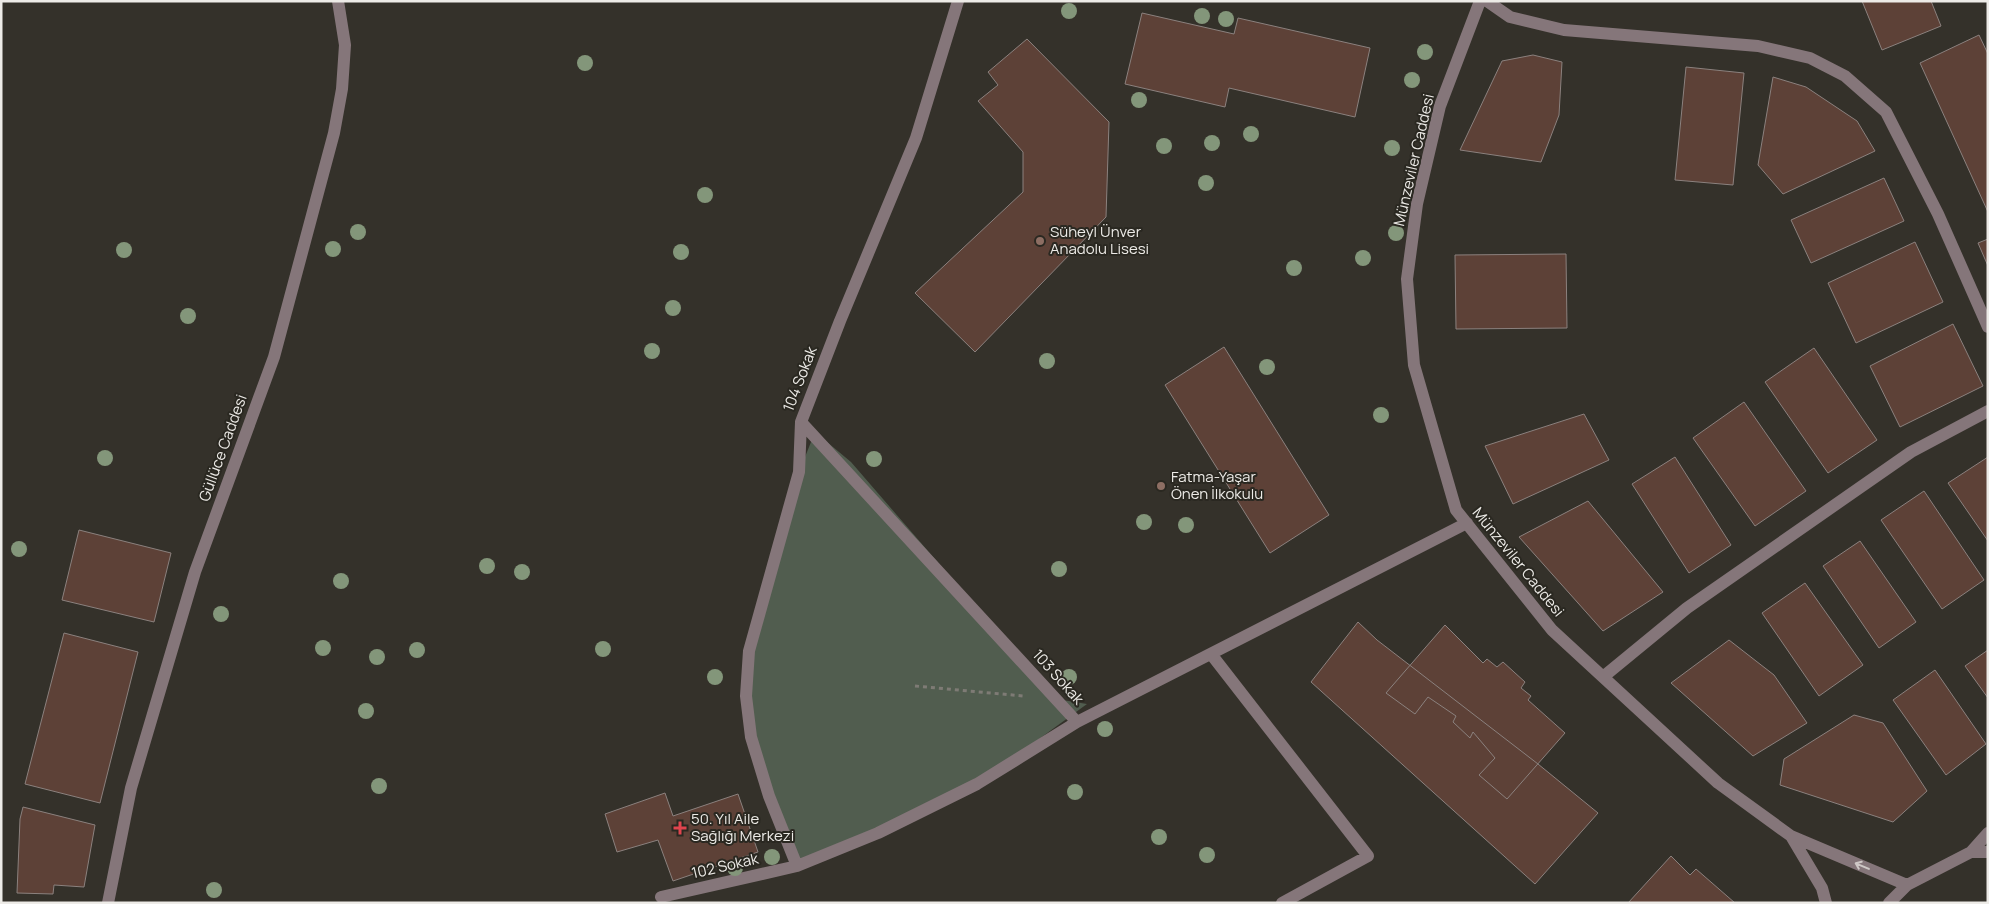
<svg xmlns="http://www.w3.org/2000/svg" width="1989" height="904" font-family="Manrope,sans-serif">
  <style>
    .green { fill: #515d4f }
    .building { fill: #5d4137; stroke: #8b817e }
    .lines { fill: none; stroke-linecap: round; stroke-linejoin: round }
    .path { stroke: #7e7b75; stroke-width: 3; stroke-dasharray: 4 4; stroke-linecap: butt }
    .minor { stroke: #85767a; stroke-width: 12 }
    .tree { fill: #83967a }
    .oneway { stroke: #cec8c6 }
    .education-dot { fill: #8d6e63; stroke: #2a2821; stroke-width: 2 }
    .health-dot { fill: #e0444e; stroke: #2a2821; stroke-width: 2 }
    .labels { text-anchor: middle; stroke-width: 4; stroke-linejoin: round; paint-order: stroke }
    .street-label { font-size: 15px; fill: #edebe7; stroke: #2a2821 }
    .poi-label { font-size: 15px; fill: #edebe7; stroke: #2a2821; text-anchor: start }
  </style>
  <rect width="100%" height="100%" fill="#34312a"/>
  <path class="green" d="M815,432L851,462L1056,699L1087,704L977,784L797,866L772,804L746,696L749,651L799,472Z"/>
  <path class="building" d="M1862,1H1931L1941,26L1882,50Z
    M1142,13L1234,34L1238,18L1370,48L1355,117L1229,88L1225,107L1125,84Z
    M1979,35L1988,54V212L1920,63Z
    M1027,39L1109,122L1106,217L975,352L915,293L1023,192V152L978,101L998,85L988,72Z
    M1533,55L1562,62L1559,115L1541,162L1460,150L1502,61Z
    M1686,67L1744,73L1733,185L1675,180Z
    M1773,77L1806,87L1857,121L1875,151L1783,194L1758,165Z
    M1884,178L1904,221L1811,263L1791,220Z
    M1988,239V266L1978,243Z
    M1915,242L1943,302L1856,343L1828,283Z
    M1566,254L1567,328L1456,329L1455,255Z
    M1953,324L1983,386L1900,427L1870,366Z
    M1224,347L1329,515L1270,553L1165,385Z
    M1814,348L1877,440L1828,473L1765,382Z
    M1744,402L1806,491L1755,526L1693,438Z
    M1584,414L1609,460L1513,504L1485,446Z
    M1675,457L1731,545L1689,573L1632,484Z
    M1988,457V541L1948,483Z
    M1924,491L1984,580L1942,609L1881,520Z
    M1588,501L1663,592L1603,631L1519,537Z
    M79,530L171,553L154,622L62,600Z
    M1860,541L1916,622L1879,648L1823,566Z
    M1805,583L1863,665L1819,696L1762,613Z
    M1358,622L1377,640L1538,764L1598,813L1535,884L1311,682Z
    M1445,625L1483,663L1487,659L1497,667L1503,662L1525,682L1521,688L1531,696L1528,700L1565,733L1507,799L1479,775L1495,758L1473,732L1470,738L1453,722L1456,716L1428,697L1415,714L1386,693Z
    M64,633L138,652L100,803L25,784Z
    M1729,640L1774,675L1807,723L1753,756L1671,683Z
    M1988,650V698L1965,666Z
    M1935,670L1986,744L1946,775L1893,700Z
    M1854,715L1883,723L1927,791L1893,822L1780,785L1784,759Z
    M665,793L673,816L738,794L758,852L673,881L658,840L617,852L605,814Z
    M23,807L95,825L84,887L54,885L53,894L17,893L20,819Z
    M1671,856L1690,875L1696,869L1735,903H1628Z"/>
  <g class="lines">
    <path class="path" d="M915,686L1023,696"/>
    <path class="minor" d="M1480,1L1440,106L1417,204L1407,279L1414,365L1456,510L1552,630L1718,783L1791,836L1907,885
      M1487,1L1510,17L1564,30L1758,46L1810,58L1845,76L1886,112L1938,214L1988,327
      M1211,654L1368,856L1282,903
      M1603,677L1687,608L1911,452L1988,411
      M1077,722L1467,523
      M1791,836L1822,888L1826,903
      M1971,852L1988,833
      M797,866L769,796L751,737L746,696L749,651L799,472L801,422L840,321L916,138L958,1
      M661,897L797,866L878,833L977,784L1077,722L801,422
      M108,903L131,788L195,572L274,357L334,133L342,89L345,45L338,1
      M1889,903L1907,885L1971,852H1988"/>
  </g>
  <g class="tree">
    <circle cx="1069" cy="11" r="8"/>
    <circle cx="1202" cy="16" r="8"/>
    <circle cx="1226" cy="19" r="8"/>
    <circle cx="1425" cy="52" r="8"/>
    <circle cx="585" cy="63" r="8"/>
    <circle cx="1412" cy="80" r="8"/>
    <circle cx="1139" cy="100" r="8"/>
    <circle cx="1251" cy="134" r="8"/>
    <circle cx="1212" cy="143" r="8"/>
    <circle cx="1164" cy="146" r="8"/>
    <circle cx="1392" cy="148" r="8"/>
    <circle cx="1206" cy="183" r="8"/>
    <circle cx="705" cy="195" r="8"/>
    <circle cx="358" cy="232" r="8"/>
    <circle cx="1396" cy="233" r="8"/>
    <circle cx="333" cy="249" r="8"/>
    <circle cx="124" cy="250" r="8"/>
    <circle cx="681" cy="252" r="8"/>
    <circle cx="1363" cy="258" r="8"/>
    <circle cx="1294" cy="268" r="8"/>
    <circle cx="673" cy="308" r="8"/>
    <circle cx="188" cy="316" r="8"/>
    <circle cx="652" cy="351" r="8"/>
    <circle cx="1047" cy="361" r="8"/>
    <circle cx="1267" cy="367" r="8"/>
    <circle cx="1381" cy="415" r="8"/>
    <circle cx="105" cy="458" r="8"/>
    <circle cx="874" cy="459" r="8"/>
    <circle cx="1144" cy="522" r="8"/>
    <circle cx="1186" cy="525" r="8"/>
    <circle cx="19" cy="549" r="8"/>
    <circle cx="487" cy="566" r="8"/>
    <circle cx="1059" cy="569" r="8"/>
    <circle cx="522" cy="572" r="8"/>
    <circle cx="341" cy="581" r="8"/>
    <circle cx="221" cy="614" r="8"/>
    <circle cx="323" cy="648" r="8"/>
    <circle cx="603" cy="649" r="8"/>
    <circle cx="417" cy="650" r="8"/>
    <circle cx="377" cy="657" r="8"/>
    <circle cx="715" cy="677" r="8"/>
    <circle cx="1069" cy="677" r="8"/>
    <circle cx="366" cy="711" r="8"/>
    <circle cx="1105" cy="729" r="8"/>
    <circle cx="379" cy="786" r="8"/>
    <circle cx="1075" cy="792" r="8"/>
    <circle cx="1159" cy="837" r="8"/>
    <circle cx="1207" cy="855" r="8"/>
    <circle cx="772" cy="857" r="8"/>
    <circle cx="735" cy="868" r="8"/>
    <circle cx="214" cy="890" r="8"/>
  </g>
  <defs><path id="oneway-shaft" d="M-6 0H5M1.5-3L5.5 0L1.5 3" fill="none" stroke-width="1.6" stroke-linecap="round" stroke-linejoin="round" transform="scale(1.25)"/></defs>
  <use class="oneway" href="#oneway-shaft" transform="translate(1862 866) rotate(-157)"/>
  <g class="education-dot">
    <circle cx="1040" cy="241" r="5"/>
    <circle cx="1161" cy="486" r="5"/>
  </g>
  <path class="health-dot" d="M677.5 820.5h5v5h5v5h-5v5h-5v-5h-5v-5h5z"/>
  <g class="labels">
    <g class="street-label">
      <text transform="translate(1414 160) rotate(-77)" y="5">Münzeviler Caddesi</text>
      <text transform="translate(800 379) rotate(-69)" y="5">104 Sokak</text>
      <text transform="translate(223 448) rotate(-70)" y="5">Güllüce Caddesi</text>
      <text transform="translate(1518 562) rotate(51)" y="5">Münzeviler Caddesi</text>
      <text transform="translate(1058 677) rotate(48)" y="5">103 Sokak</text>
      <text transform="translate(725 866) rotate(-13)" y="5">102 Sokak</text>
    </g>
    <g class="poi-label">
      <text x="1050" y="237">Süheyl Ünver<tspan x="1050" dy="17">Anadolu Lisesi</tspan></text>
      <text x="1171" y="482">Fatma-Yaşar<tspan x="1171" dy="17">Önen İlkokulu</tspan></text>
      <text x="691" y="824">50. Yıl Aile<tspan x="691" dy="17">Sağlığı Merkezi</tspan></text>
    </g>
  </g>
  <rect width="1989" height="904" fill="none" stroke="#edebe7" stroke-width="5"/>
</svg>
